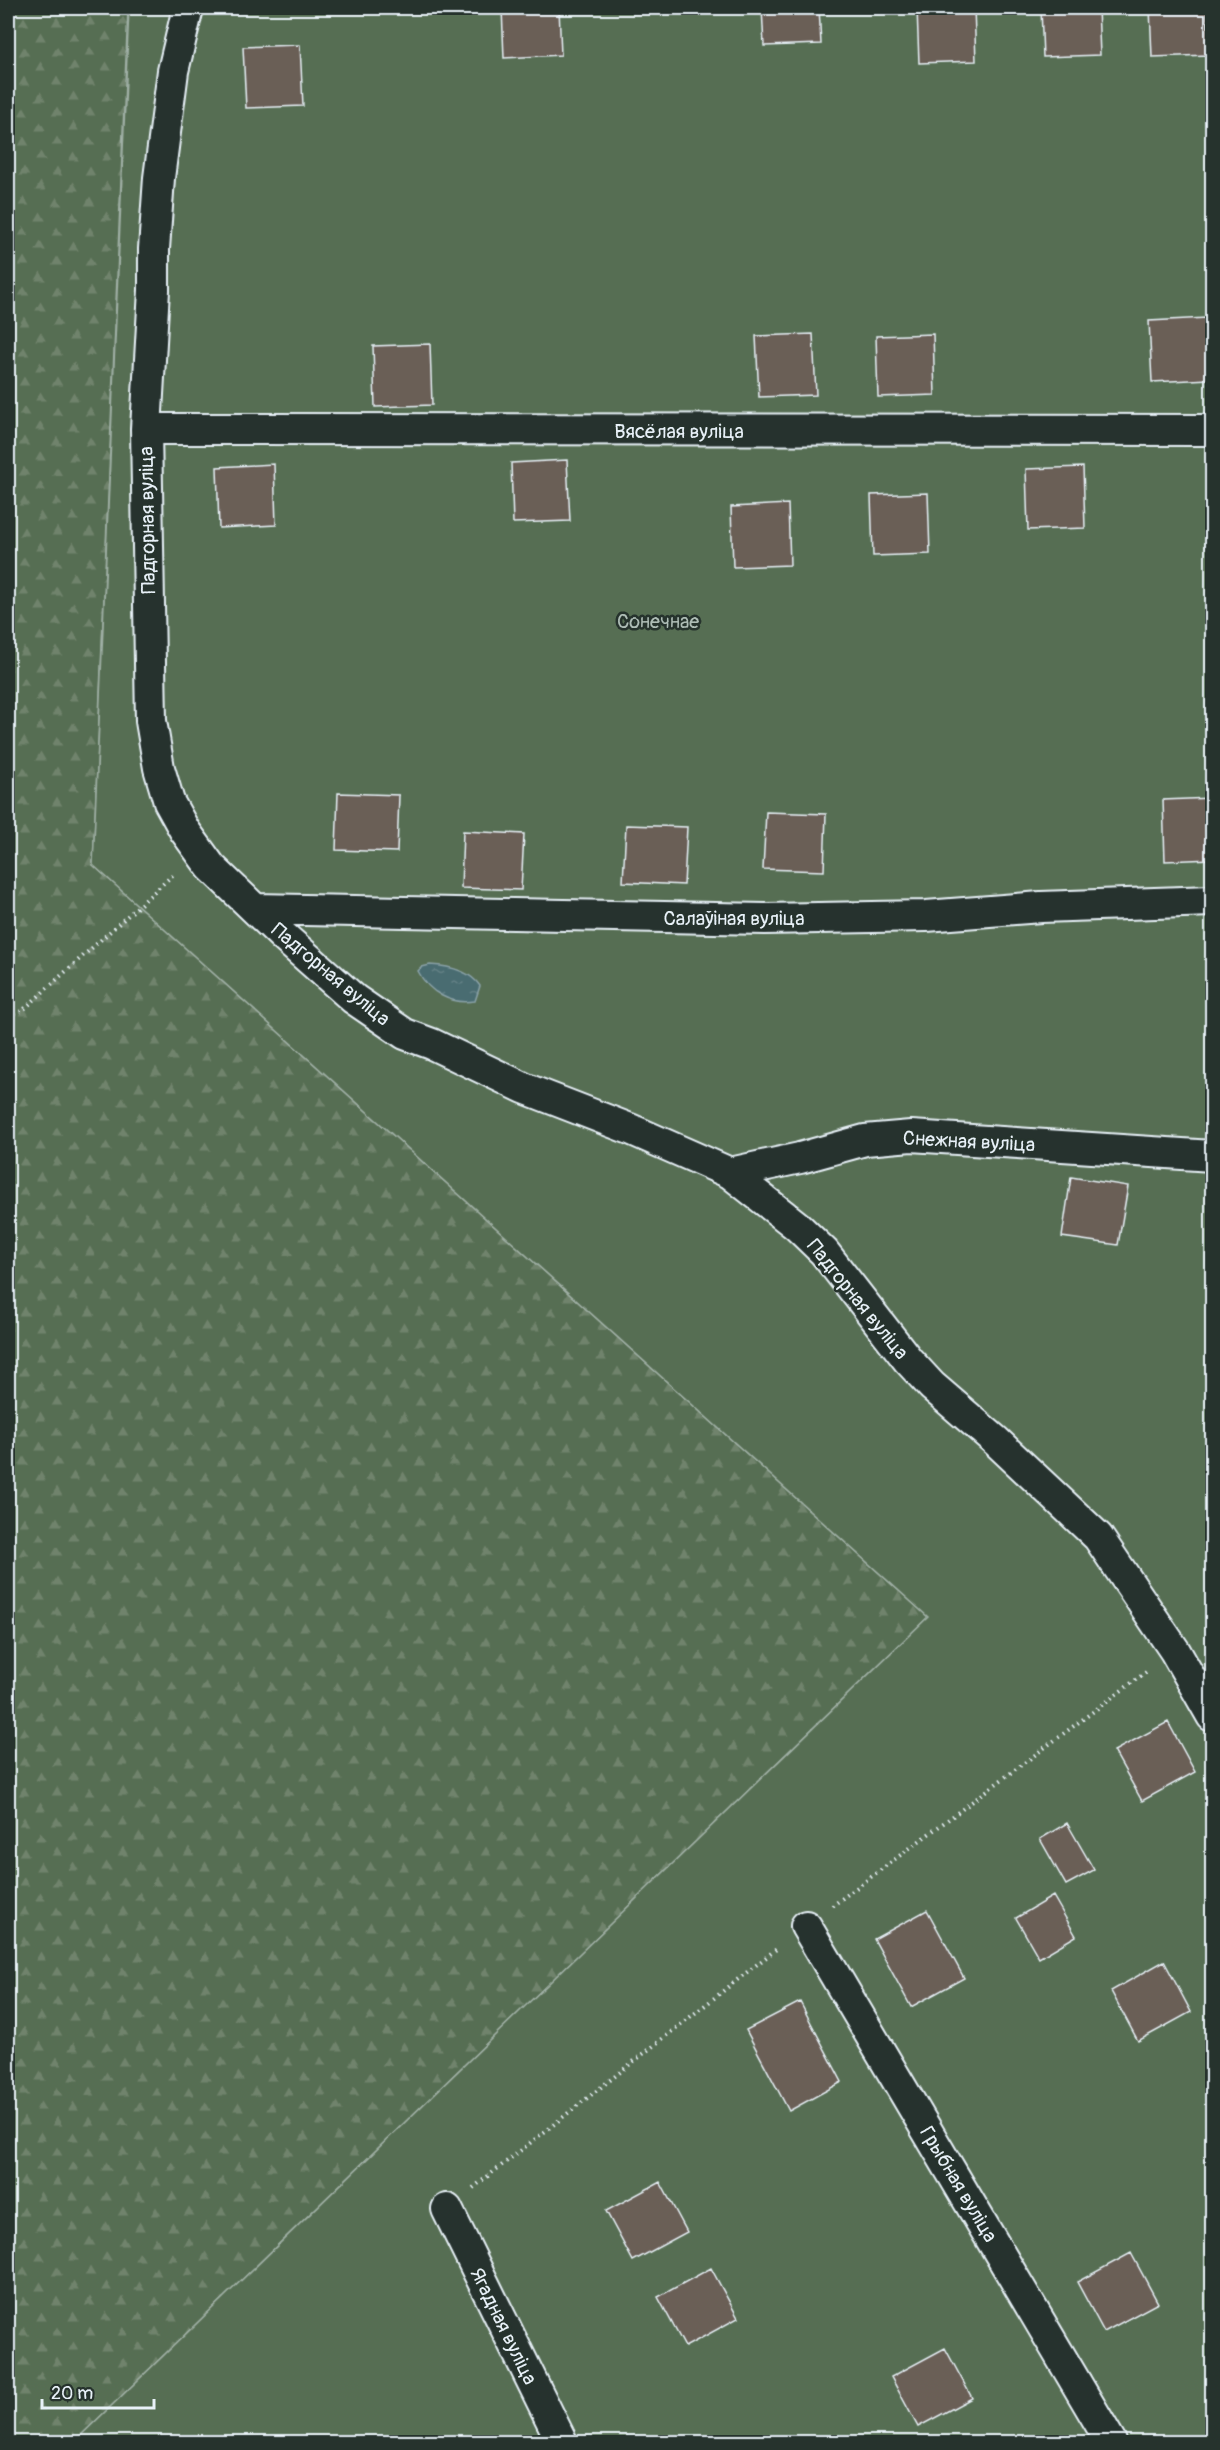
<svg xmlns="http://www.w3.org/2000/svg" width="1220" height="2450" font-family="Pangolin,sans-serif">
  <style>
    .forest { fill: url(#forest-firs); stroke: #a0b0a6; stroke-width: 1.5 }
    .green { fill: #576e53; stroke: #a0b0a6; stroke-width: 1.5 }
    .water { fill: url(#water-ripples); stroke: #89a1a7; stroke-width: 1.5 }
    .building { fill: #6b5f57; stroke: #e8f1f8; stroke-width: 1.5 }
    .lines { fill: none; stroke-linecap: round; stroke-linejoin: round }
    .street-casing { stroke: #e8f1f8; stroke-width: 34 }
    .path { stroke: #e8f1f8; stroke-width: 4; stroke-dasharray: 1.5 4.5; stroke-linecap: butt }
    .street { stroke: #26332d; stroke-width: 30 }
    .labels { text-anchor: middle; stroke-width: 5; stroke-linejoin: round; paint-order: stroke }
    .street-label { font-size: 20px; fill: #e8f1f8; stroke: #26332d }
    .park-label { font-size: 20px; fill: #aebdb6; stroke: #26332d }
  </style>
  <defs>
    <pattern id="forest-firs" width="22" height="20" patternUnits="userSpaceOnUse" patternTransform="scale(1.5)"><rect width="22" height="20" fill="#576e53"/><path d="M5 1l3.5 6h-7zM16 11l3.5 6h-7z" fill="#6f836c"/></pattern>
    <pattern id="water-ripples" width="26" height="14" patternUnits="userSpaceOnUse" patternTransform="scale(1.5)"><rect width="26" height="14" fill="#4a6c71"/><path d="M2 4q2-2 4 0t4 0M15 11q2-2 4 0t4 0" fill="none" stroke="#648186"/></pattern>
  </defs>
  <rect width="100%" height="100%" fill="#3b403a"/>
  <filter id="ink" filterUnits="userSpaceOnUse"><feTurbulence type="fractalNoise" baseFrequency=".0167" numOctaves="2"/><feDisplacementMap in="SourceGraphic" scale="12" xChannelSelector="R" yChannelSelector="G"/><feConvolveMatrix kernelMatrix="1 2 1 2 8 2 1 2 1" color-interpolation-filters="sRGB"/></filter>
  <g filter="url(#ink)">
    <path class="forest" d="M8,8H128L93,865L928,1617L74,2442H8Z"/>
    <path class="green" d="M129,8H1212V2442H74L928,1617L93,865Z"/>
    <path class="water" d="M430,965C448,966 470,971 480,986L475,1001C451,1005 429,993 418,971L422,967Z"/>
    <path class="building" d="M502,8H559L561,55L504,58Z
      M762,8H819L821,44L764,46Z
      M917,8H974L976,61L919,63Z
      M1041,8H1098L1100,55L1043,57Z
      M1150,8H1207L1209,55L1152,57Z
      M300,45L303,106L246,108L243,47Z
      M1207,318L1209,379L1152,382L1149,321Z
      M813,334L816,395L759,397L756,336Z
      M933,334L935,395L878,397L876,336Z
      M430,344L432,405L375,407L373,346Z
      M567,460L570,521L513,523L511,463Z
      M274,464L276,525L219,528L217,467Z
      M1083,467L1085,528L1028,530L1026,469Z
      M928,493L930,554L873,556L871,495Z
      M788,504L790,565L733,567L731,507Z
      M338,793L399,795L397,852L336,850Z
      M1212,798V859L1165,861L1163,800Z
      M766,812L826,814L824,871L763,869Z
      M626,825L687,827L684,885L623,882Z
      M463,831L524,834L521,890L461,888Z
      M1071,1177L1128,1186L1118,1245L1062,1237Z
      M1212,1218V1241H1209Z
      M1168,1722L1195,1772L1142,1801L1114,1751Z
      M1067,1823L1094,1870L1066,1885L1040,1839Z
      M1053,1896L1076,1936L1039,1958L1016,1918Z
      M927,1910L964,1978L911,2007L874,1939Z
      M1164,1961L1191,2012L1138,2041L1111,1991Z
      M800,2002L842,2082L789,2111L746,2030Z
      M660,2182L687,2232L633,2261L606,2211Z
      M1131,2253L1158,2303L1104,2332L1077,2282Z
      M711,2268L738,2318L685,2347L658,2297Z
      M945,2348L972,2398L918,2427L891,2377Z"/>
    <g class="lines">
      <defs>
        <path id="street" d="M188,8L173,71L159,178L154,249V290L146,429L151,721L159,768L169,802L185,831L211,867L284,937L354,999L405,1034L432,1044L524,1088L630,1129L730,1173L797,1226L824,1252L908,1360L932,1386L996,1441L1098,1537L1175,1651L1212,1716
          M146,429L1212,430
          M255,909L765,919L926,916L1041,907L1212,901
          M730,1173L800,1158L865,1140L911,1136L1212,1156
          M806,1926L1111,2442
          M447,2209L562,2442"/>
      </defs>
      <use href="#street" class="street-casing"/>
      <path class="path" d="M8,1015L22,1011L175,873
        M832,1906L1149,1670
        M473,2188L779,1947"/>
      <use href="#street" class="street"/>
    </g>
  </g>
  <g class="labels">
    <g class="street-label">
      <text x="679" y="438">Вясёлая вуліца</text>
      <text transform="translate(147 520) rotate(-91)" y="7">Падгорная вуліца</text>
      <text x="734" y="925">Салаўіная вуліца</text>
      <text transform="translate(331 974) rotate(40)" y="7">Падгорная вуліца</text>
      <text transform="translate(969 1141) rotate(3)" y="7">Снежная вуліца</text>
      <text transform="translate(858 1299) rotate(51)" y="7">Падгорная вуліца</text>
      <text transform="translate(959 2184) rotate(59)" y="7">Грыбная вуліца</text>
      <text transform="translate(504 2326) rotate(64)" y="7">Ягадная вуліца</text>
    </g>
    <g class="park-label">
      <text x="658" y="628">Сонечнае</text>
    </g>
  </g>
  <rect width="1220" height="2450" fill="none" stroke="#26332d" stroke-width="30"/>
  <rect x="15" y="15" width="1190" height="2420" fill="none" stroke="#e8f1f8" stroke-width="2" filter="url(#ink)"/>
  <path d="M42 2399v9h112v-9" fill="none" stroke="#e8f1f8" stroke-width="3"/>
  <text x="51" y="2399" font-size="18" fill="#e8f1f8" stroke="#26332d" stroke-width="4.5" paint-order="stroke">20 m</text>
</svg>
